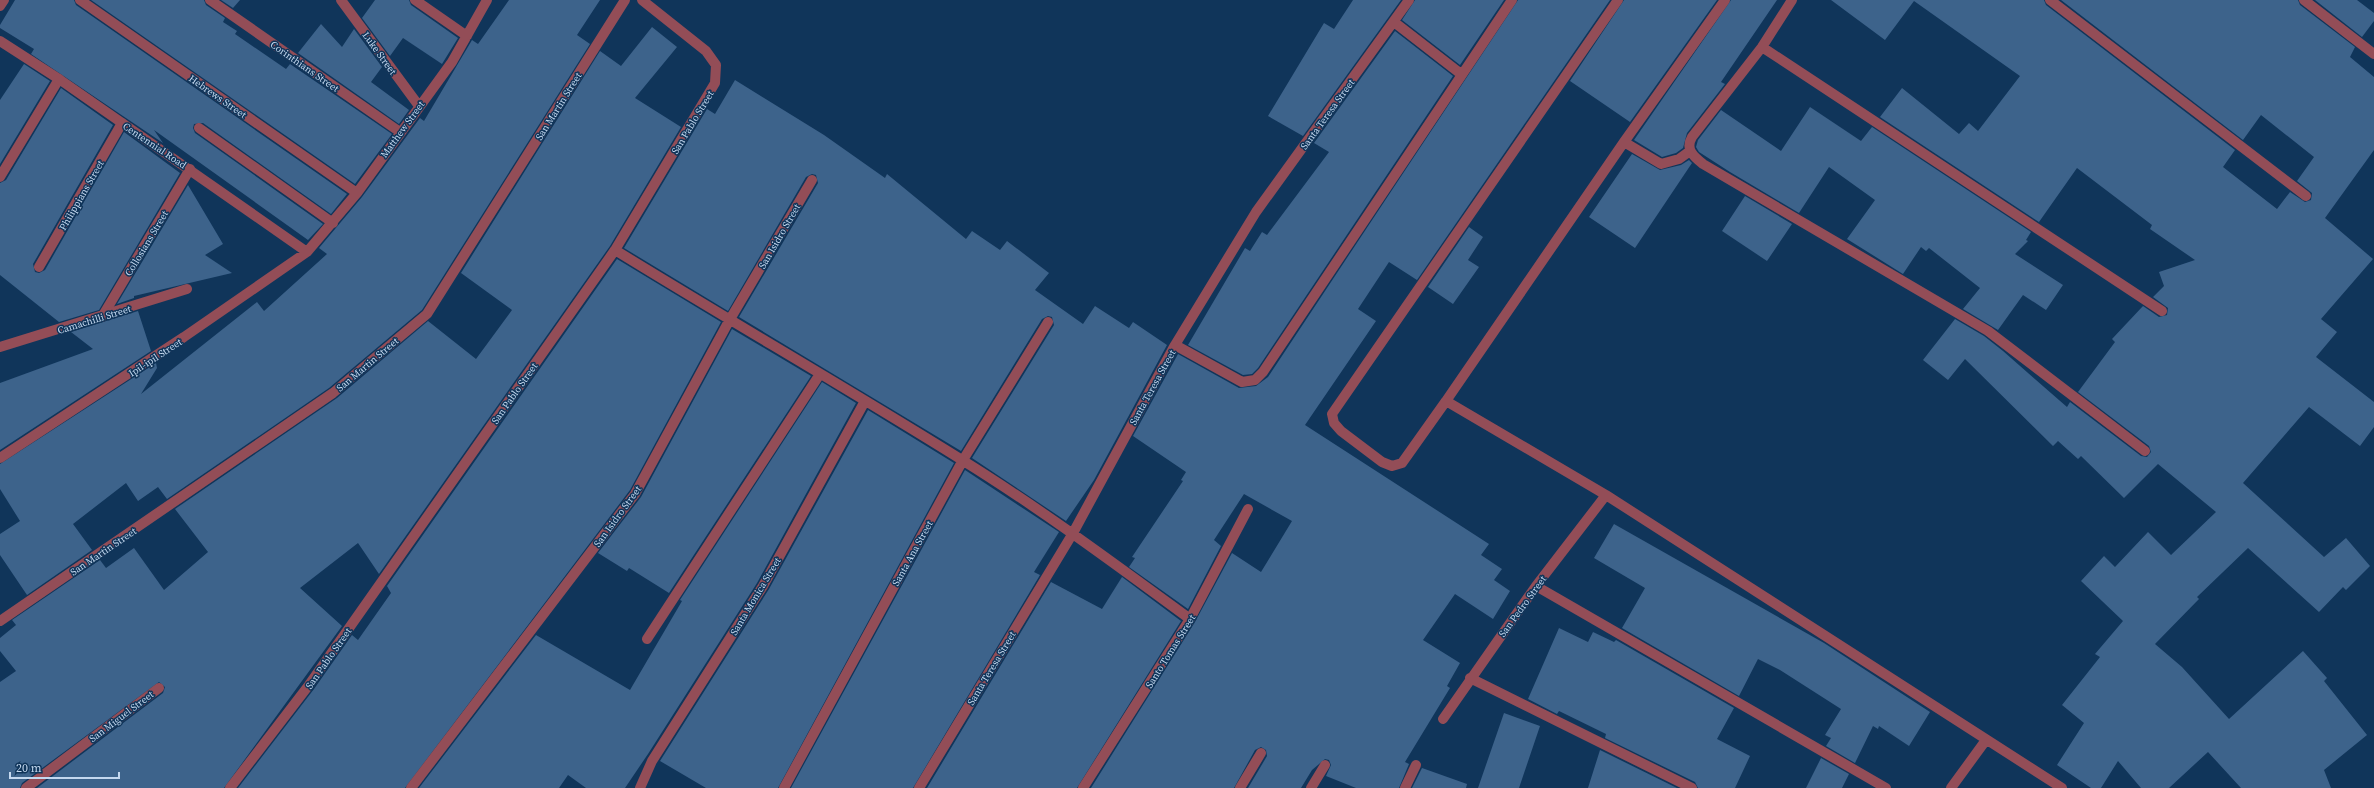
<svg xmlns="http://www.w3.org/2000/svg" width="2374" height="788" font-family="'Source Serif 4',serif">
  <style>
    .building { fill: #3d638b }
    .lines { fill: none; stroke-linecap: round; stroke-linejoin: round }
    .lane { stroke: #934d57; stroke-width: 10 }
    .street { stroke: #934d57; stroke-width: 10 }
    .labels { text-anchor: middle; stroke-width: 3; stroke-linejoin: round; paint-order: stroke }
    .street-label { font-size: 10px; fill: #c4d8ef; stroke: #10355a }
  </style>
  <rect width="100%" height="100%" fill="#10355a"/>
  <path class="building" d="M15,0H74L76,5L347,194L331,214L203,123L194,124L193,128L195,133L323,224L308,240L154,130L163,143L31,54L34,49L0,28V25Z
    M91,0H204L206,5L225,18L223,22L237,31L235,34L286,69L290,64L392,134L355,184Z
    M221,0H240L233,8Z
    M375,0H409L411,5L458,38L442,64L403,38L390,56L362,18Z
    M509,0H600L577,35L590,44L422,310L329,388L167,499L158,487L138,501L126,483L73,524L92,550L27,595L0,555V534L20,521L0,489V464L156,363L157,368L141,394L257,302L264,311L327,254L319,248L362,197L420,118L424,121L472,40L478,44Z
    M1353,0H1401L1303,136L1268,116L1324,23L1334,29Z
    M1415,0H1504L1460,65L1402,20Z
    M1518,0H1610L1417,280L1389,262L1358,309L1376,321L1305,425L1489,544L1481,555L1502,569L1494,580L1510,591L1493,619L1455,594L1423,640L1460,663L1447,686L1450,688L1405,762L1409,764L1399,788H1356L1326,776L1331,765L1329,760L1325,759L1312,770L1301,788H1248L1267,756L1266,750L1261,747L1255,750L1234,788H1091L1195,622L1232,553L1261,572L1292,521L1244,494L1214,540L1221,546L1188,609L1129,567L1135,558L1132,557L1183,481L1181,480L1186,472L1133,436L1178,354L1239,388L1256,386L1268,377Z
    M1624,0H1717L1630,122L1570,81Z
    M1731,0H1777L1721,82L1725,84L1687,133L1683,148L1676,153L1662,157L1634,140Z
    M1831,0H2044L2046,5L2235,150L2223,167L2277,209L2290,192L2305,202L2311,200L2312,193L2297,181L2314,157L2261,115L2243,140L2061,0H2298L2300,5L2355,47L2350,57L2374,77V150L2325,218L2373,259L2321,319L2337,332L2316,357L2374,402V427L2360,446L2309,407L2243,483L2324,557L2346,538L2370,566L2346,590L2343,587L2319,612L2248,548L2197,597L2199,599L2155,644L2182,667L2229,719L2303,651L2327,678L2324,681L2367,735L2324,770L2331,788H2241L2208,752L2169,788H2141L2118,761L2101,788H2091L2057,765L2084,723L2062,705L2100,657L2095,654L2123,621L2081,581L2104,556L2115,567L2148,532L2171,555L2216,512L2158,464L2124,498L2081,456L2078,459L2058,441L2053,446L1965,359L1948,380L1923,360L1955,319L1984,336L2003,351L2067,407L2070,402L2141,456L2147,457L2151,452L2149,446L2078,392L2115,342L2112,339L2143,306L2159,317L2167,315L2168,308L2153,297L2164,286L2159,272L2195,260L2150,229L2152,225L2077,168L2039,222L1880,117L1902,88L1959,134L1969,123L1978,131L2020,76L1914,1L1885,40Z
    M2315,0H2357L2374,13V21L2362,37Z
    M321,24L342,47L354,29L382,67L371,82L409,110L399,124L298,53Z
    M652,27L677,47L635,98L681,127L610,246L379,574L358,543L300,588L342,626L224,788H37L163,693L165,687L159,682L22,783L20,788H0V682L16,671L0,651V638L16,625L12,620L100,560L106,568L134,548L164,590L208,552L175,509L337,398L428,321L476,359L512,310L461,273L600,51L621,66Z
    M1395,31L1453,76L1258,368L1252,374L1243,375L1188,345L1245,248L1250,251L1262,232L1267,235L1329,152L1314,143Z
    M24,64L50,81L0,164V100Z
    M735,80L824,135L885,178L887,174L966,239L972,231L1000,250L1007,241L1049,273L1035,290L1083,324L1095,306L1129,328L1133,322L1167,345L1094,480L1066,521L972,458L1054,325L1052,317L1048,316L1042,319L961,451L739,317L818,183L816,175L812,174L806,177L728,311L624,248L707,109L715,114Z
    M61,88L113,125L33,264L35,272L39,273L45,270L124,132L180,173L99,310L59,322L0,275V183L6,180Z
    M1810,107L1861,141L1872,127L2031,232L2026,240L2028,241L2015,254L2063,285L2046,310L2023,295L1998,330L1963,309L1980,288L1929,248L1926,251L1921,247L1903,274L1847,239L1875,200L1829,167L1799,213L1730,172L1699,152L1696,147L1698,140L1721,110L1781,151Z
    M1632,154L1660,170L1681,165L1689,160L1692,163L1635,248L1589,217Z
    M188,185L223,244L205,255L232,273L134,296V298L117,304Z
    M1745,196L1792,224L1767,261L1722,231Z
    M1469,227L1483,237L1468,260L1479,267L1453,304L1428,287Z
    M617,259L721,322L630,490L405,788H238L314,689L352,635L358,640L391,593L387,586Z
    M138,311L151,351L0,450V383L93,349L71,332Z
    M732,329L811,376L669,593L629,568L627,571L598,553L641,497Z
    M822,382L856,403L757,583L648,754L625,788H586L568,775L559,788H419L536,635L630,690L682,601L680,600Z
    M868,410L954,463L778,788H706L660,761L769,589Z
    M965,470L1059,532L1034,572L1040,575L913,788H791Z
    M1614,524L1824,643L1930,712L1909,746L1879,726L1878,729L1873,726L1855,763L1826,746L1831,738L1825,735L1841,709L1780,670L1758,659L1739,696L1622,628L1645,588L1594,558Z
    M1122,577L1181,621L1077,788H927L1051,582L1102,609Z
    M1559,628L1588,642L1593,632L1614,642L1616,640L1734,708L1717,739L1750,756L1735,788H1698L1695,782L1605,738L1606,734L1559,711L1557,714L1528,699Z
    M1504,713L1540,726L1519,788H1478Z
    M1600,750L1677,788H1588Z
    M1821,758L1849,774L1842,788H1806Z
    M1422,768L1467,784L1466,788H1412Z"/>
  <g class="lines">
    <path class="lane" d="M2050,0L2306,196
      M0,177L59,79
      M39,267L122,123
      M102,317L190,169"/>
    <path class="street" d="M80,0L357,193
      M210,0L400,132
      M341,0L419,106
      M415,0L467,36
      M1725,0L1624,142L1446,401L1606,495L2062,788
      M1792,0L1762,47L1692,137C1685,149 1693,156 1703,164L1988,331L2145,451
      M2304,0L2374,54
      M0,6L4,0
      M1394,22L1461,74
      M0,41L59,79L307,252
      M1762,47L2162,311
      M199,128L333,223
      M1624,142L1661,164L1679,159L1690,151
      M615,250C730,321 847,388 962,460C1041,509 1115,564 1190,619
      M1175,345L1242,382L1255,380L1263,372L1512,0
      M0,347L187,289
      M1446,401L1402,463L1392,466L1382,462L1341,431L1334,423L1332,414L1618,0
      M0,458L184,337L307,252L357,193L452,62L487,0
      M1536,586L1886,788
      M0,621L333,393L427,314L625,0
      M647,639L820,374
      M1470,678L1692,788
      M1443,719L1536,586L1606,495
      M26,788L159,688
      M230,788L309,685L615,250L715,83L716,65L706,51L642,0
      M411,788L635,494L729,321L812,180
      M640,788L652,761L763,586L865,401
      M784,788L963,460L1048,322
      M919,788L1073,533L1175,345L1256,212L1409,0
      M1083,788L1190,619L1248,509
      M1240,788L1261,753
      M1311,788L1325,765
      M1405,788L1416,765
      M1951,788L1986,740"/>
  </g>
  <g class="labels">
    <g class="street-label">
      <text transform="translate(380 53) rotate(54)" y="4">Luke Street</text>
      <text transform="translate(305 66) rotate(35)" y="4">Corinthians Street</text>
      <text transform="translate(218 96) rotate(35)" y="4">Hebrews Street</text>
      <text transform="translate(558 106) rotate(-58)" y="4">San Martin Street</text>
      <text transform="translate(1327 114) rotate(-54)" y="4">Santa Teresa Street</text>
      <text transform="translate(692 122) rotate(-59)" y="4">San Pablo Street</text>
      <text transform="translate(402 129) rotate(-54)" y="4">Matthew Street</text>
      <text transform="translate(155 145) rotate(34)" y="4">Centennial Road</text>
      <text transform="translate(81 195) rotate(-60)" y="4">Philippians Street</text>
      <text transform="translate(779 236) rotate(-60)" y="4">San Isidro Street</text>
      <text transform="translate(146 243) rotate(-59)" y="4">Collosians Street</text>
      <text transform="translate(94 319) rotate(-17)" y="4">Camachilli Street</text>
      <text transform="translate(155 357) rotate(-33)" y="4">Ipil-ipil Street</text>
      <text transform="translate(367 364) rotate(-40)" y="4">San Martin Street</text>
      <text transform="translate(1152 387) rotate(-61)" y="4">Santa Teresa Street</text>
      <text transform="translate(514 393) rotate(-55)" y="4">San Pablo Street</text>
      <text transform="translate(617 516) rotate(-54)" y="4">San Isidro Street</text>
      <text transform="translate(103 551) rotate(-34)" y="4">San Martin Street</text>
      <text transform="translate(912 553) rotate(-61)" y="4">Santa Ana Street</text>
      <text transform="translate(755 596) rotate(-59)" y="4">Santa Monica Street</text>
      <text transform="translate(1522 606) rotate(-54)" y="4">San Pedro Street</text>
      <text transform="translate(1170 651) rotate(-58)" y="4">Santo Tomas Street</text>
      <text transform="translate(328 658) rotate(-55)" y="4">San Pablo Street</text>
      <text transform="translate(991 668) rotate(-59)" y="4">Santa Teresa Street</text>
      <text transform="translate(121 716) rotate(-37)" y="4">San Miguel Street</text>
    </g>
  </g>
  <path d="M10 772v6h109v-6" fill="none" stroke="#c4d8ef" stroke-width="2"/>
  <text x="16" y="772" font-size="12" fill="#c4d8ef" stroke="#10355a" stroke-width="3" paint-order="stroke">20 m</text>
</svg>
